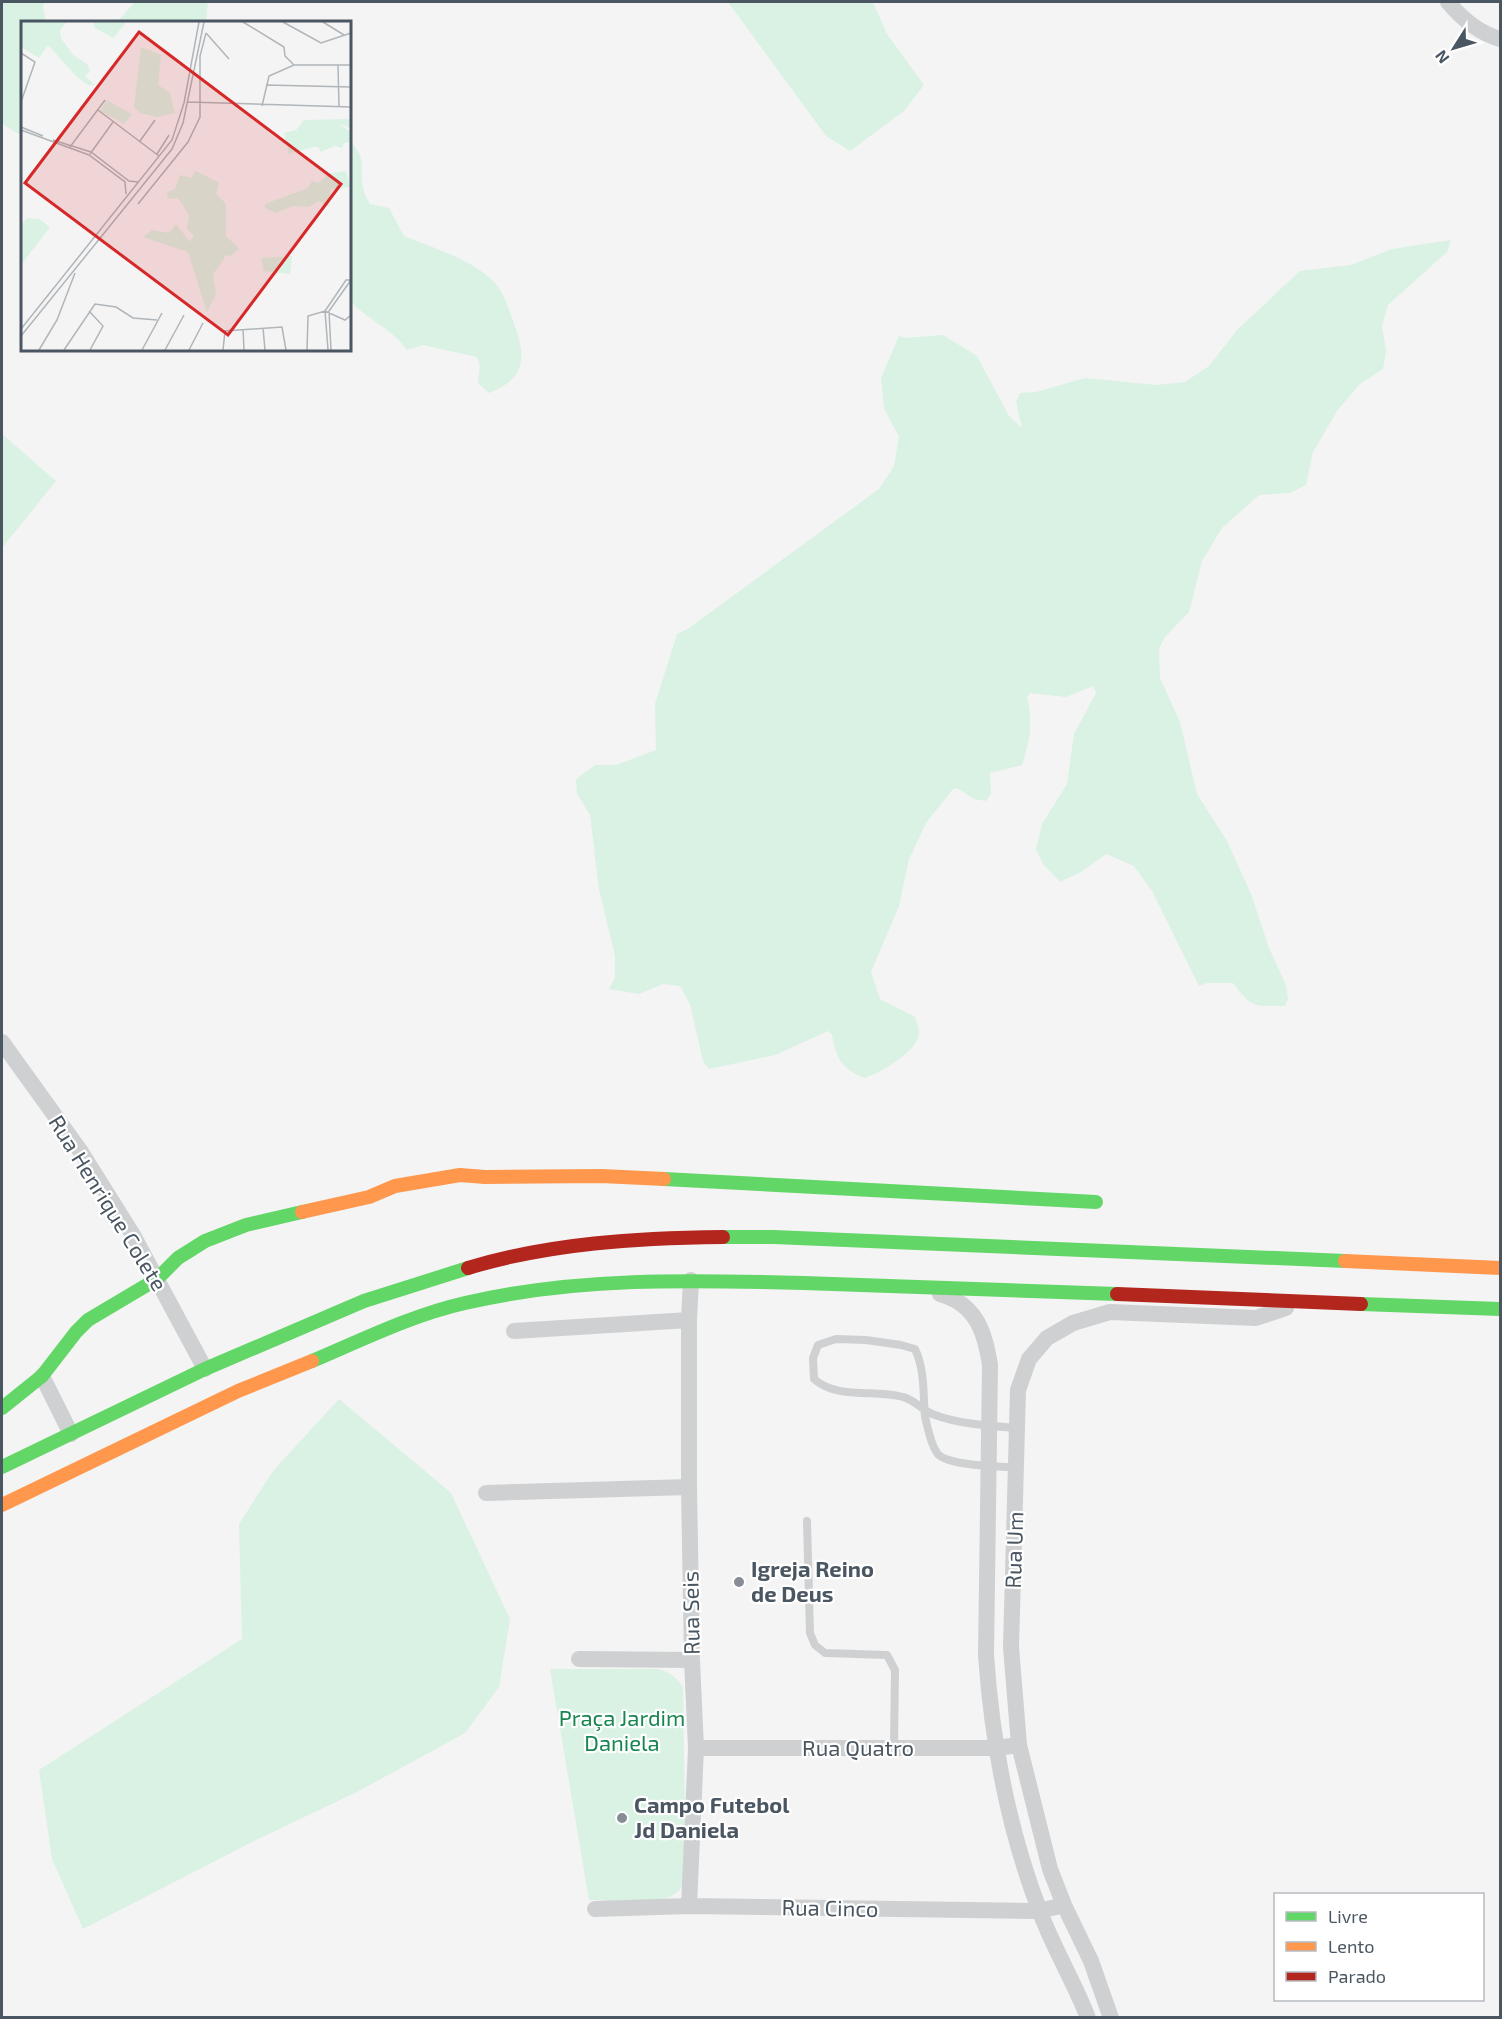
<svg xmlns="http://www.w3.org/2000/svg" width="1502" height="2019" font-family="'Exo 2',sans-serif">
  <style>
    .green { fill: #d9f2e3 }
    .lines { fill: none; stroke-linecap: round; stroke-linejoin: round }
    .lane { stroke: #ced0d2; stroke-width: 8 }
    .street { stroke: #ced0d2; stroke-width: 16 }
    .fast { stroke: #63d668; stroke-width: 14 }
    .slow { stroke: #ff974d; stroke-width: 14 }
    .jam { stroke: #b3261e; stroke-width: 14 }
    .poi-dot { fill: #868d94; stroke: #fff; stroke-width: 2 }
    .labels { text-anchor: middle; stroke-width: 4.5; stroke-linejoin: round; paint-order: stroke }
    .street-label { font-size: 22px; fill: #4a5661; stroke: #fff }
    .poi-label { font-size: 22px; font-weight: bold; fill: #4a5661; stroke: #fff; text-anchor: start }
    .park-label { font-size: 22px; fill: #17864f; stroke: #fff }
    .inset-road { fill: none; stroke: #b0b5b9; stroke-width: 1.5 }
    .view { fill: #d62828; fill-opacity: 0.15; stroke: #d62828; stroke-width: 3 }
    .inset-edge { fill: none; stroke: #4a5661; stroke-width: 3 }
  </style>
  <rect width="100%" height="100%" fill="#f4f4f4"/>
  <path class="green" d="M2,2H45L43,7L46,22H22V136L2,124Z
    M135,2H208L206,22H117Z
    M728,2H873L887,34L924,85L904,111L850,151L826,136Z
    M350,141C370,162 357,170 364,191C365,196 368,200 370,204L389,208L404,236C434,248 465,257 490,278C502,288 507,304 512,318C525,353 530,377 489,393L478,383L480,365L477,357L423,345L407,350C391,328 368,320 350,301Z
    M1451,240L1447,252L1388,305L1382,326L1386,351L1383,369L1360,384L1337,411L1313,452L1306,485L1290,493L1259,495L1222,528L1202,561L1189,612L1165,637L1159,649L1160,678L1180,722L1197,794L1227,841L1251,894L1269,948L1286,985L1288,999L1285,1006C1253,1006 1253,1009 1233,983H1207L1199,986L1152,891L1134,866L1106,854L1081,872L1060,882L1043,864L1036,849L1042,824L1067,784L1074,734L1096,693L1093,686L1066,697L1030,693L1027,697C1033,722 1030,741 1022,765L990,773L991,794L986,801L974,799L957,788L953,789L926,823L909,859L899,906L871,972L880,999L915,1017C916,1021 919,1027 919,1031C920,1051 881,1072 865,1078C842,1070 836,1058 832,1035L828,1031L775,1055L709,1069L703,1061L690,1004L680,986L663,984L639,994L609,989L615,978V956L599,889L590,815L577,794L576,779L595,765H616L656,750L655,704L677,634L689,628L879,489L894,466L899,437L884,408L881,378L899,336L905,338L943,335L977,356L1009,416L1022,428L1016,402L1020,393L1036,392L1085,378L1156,385L1185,382L1209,366L1237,330L1300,271L1351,265L1392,249Z
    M2,434L56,481L2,548Z
    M339,1399L451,1493L510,1619L499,1687L465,1733L357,1792L254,1841L83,1929L52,1859L39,1770L242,1639L239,1524L273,1471Z
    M550,1669H659C670,1673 676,1677 683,1687L686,1873C684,1882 682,1889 675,1894C661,1905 608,1900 589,1900Z"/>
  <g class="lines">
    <path class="lane" d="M1016,1468C999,1466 946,1466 937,1453C930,1443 928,1428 925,1417C923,1394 925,1370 915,1349L901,1345L866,1340L836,1339L818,1345L813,1358L814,1379C838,1400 874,1389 903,1397C915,1400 923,1411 935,1415C959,1424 991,1426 1017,1428
      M807,1521L810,1633L815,1645L825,1653L887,1655L895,1670L894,1748"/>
    <path class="street" d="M1448,2C1462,19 1479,33 1500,39
      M2,1042L81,1152L133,1235L205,1369
      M940,1294C976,1304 985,1332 990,1365L986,1655C992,1742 1008,1828 1039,1909C1052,1946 1074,1981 1088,2018
      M514,1331L689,1320
      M42,1376L71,1434
      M486,1493L689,1487
      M579,1659L692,1660
      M696,1748H996L1019,1745
      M689,1906L696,1748L692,1660L689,1487V1320L691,1280
      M595,1909L689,1906L1039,1911L1064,1905
      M1111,2018L1091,1961L1064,1905L1050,1869L1019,1745L1011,1647L1018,1390L1029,1359L1047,1338L1073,1323L1110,1312L1256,1318L1286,1308"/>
    <path class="fast" d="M664,1179L1096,1202
      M723,1237H774L1345,1261
      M1361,1304L1500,1309
      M312,1361C362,1340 412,1315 465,1303C576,1277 690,1280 804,1283C908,1286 1012,1290 1117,1294
      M2,1408L42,1376L76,1332L88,1320L157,1279L178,1258L205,1241L246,1225L302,1212
      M2,1467L205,1369L364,1301L468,1268"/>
    <path class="slow" d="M302,1212L369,1197L395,1186L460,1175L485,1177L601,1176L664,1179
      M1345,1261L1500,1268
      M2,1505L238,1391L312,1361"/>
    <path class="jam" d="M468,1268C550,1243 638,1238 723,1237
      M1117,1294L1361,1304"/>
  </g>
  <g class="poi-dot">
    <circle cx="739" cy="1582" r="6"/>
    <circle cx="622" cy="1818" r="6"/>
  </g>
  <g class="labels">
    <g class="street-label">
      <text transform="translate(108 1203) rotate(58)" y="8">Rua Henrique Colete</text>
      <text transform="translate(1014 1550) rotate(-88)" y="8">Rua Um</text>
      <text transform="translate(691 1613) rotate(-91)" y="8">Rua Seis</text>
      <text x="858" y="1756">Rua Quatro</text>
      <text transform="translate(830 1908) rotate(1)" y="8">Rua Cinco</text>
    </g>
    <g class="poi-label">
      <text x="751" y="1577">Igreja Reino<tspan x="751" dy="25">de Deus</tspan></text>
      <text x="634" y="1813">Campo Futebol<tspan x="634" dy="25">Jd Daniela</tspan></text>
    </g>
    <g class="park-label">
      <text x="622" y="1726">Praça Jardim<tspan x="622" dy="25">Daniela</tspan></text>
    </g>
  </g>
  <g transform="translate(21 21)">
    <rect width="330" height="330" fill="#f4f4f4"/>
    <path d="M0,1H46L39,9L40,17L52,34L66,43L69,50L64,55L74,64H67L55,55L27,24L18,37L0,26ZM73,1H103L104,3L92,17L73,6ZM120,26L140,34L137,64L149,72L154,92L136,96L119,92L113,86ZM85,79L111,93L103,103L80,90ZM330,98V107L318,103L330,111V121L323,122L321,127L314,125L299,131L298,126H292L268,133L263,112L275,109L283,99ZM175,150L198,162L195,173L205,183V215L218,228L210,235L201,234L204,236L192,253L195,273L186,291L167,231L122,216L131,209L148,212L155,203L169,221L173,214L166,208L168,194L157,177L147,178L146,171L154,168L159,154L170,157ZM325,150L329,166L310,168L308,186L298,180L288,186L272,185L255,192L244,187V183L287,167L291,160L297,162L310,152ZM6,197L18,198L29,206L0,244V204ZM271,235L269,253L242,250L241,237Z" fill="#d9f2e3"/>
    <path class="inset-road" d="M222,1L263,26L264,35L273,44M262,1L300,22L330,12M302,1L323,14M185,12L208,38M0,32L14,41L0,81M317,44L318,85M245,64L330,66M167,81L330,86M241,85L248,55L273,44H330M77,89L138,135M0,106L22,115M0,109L68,134L104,161L105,173M32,119L70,131L108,160L117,161M119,120L134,99M49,126L84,79M69,133L92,101M136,133L148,114M117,183L167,121L179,96V35L185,12M68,290L82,305L69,329M242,307L244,329M0,308L151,119L163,82L178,1M222,308L223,329M0,315L151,128L162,102L183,1M18,329L36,299L54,252M43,329L74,283L95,286L112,297L136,299M121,329L141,292M144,329L163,294M168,329L182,302M202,329L204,310L261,306L265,329M286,329L287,295L304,290L324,299L330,294M307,329L304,290L325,259H330M310,329L308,290L330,259"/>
    <path class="view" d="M118,11L320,163L207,314L4,162Z"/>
    <rect width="330" height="330" class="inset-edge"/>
  </g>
  <rect width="1502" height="2019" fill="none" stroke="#4a5661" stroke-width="6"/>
  <rect x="1274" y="1893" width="210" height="108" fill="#ffffff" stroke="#b7bbc0" stroke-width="1.5"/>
  <rect x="1286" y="1912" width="30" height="9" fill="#63d668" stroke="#b7bbc0" stroke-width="1.5"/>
  <text x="1328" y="1923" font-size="18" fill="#4a5661">Livre</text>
  <rect x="1286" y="1942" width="30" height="9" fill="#ff974d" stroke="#b7bbc0" stroke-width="1.5"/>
  <text x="1328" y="1953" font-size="18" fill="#4a5661">Lento</text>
  <rect x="1286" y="1972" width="30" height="9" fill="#b3261e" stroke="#b7bbc0" stroke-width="1.5"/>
  <text x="1328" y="1983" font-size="18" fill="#4a5661">Parado</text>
  <g transform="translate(1454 48) rotate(233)" stroke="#ffffff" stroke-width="4.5" paint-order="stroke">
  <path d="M0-4.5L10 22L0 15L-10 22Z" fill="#4a5661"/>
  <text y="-9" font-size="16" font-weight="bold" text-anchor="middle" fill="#4a5661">N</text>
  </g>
</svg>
